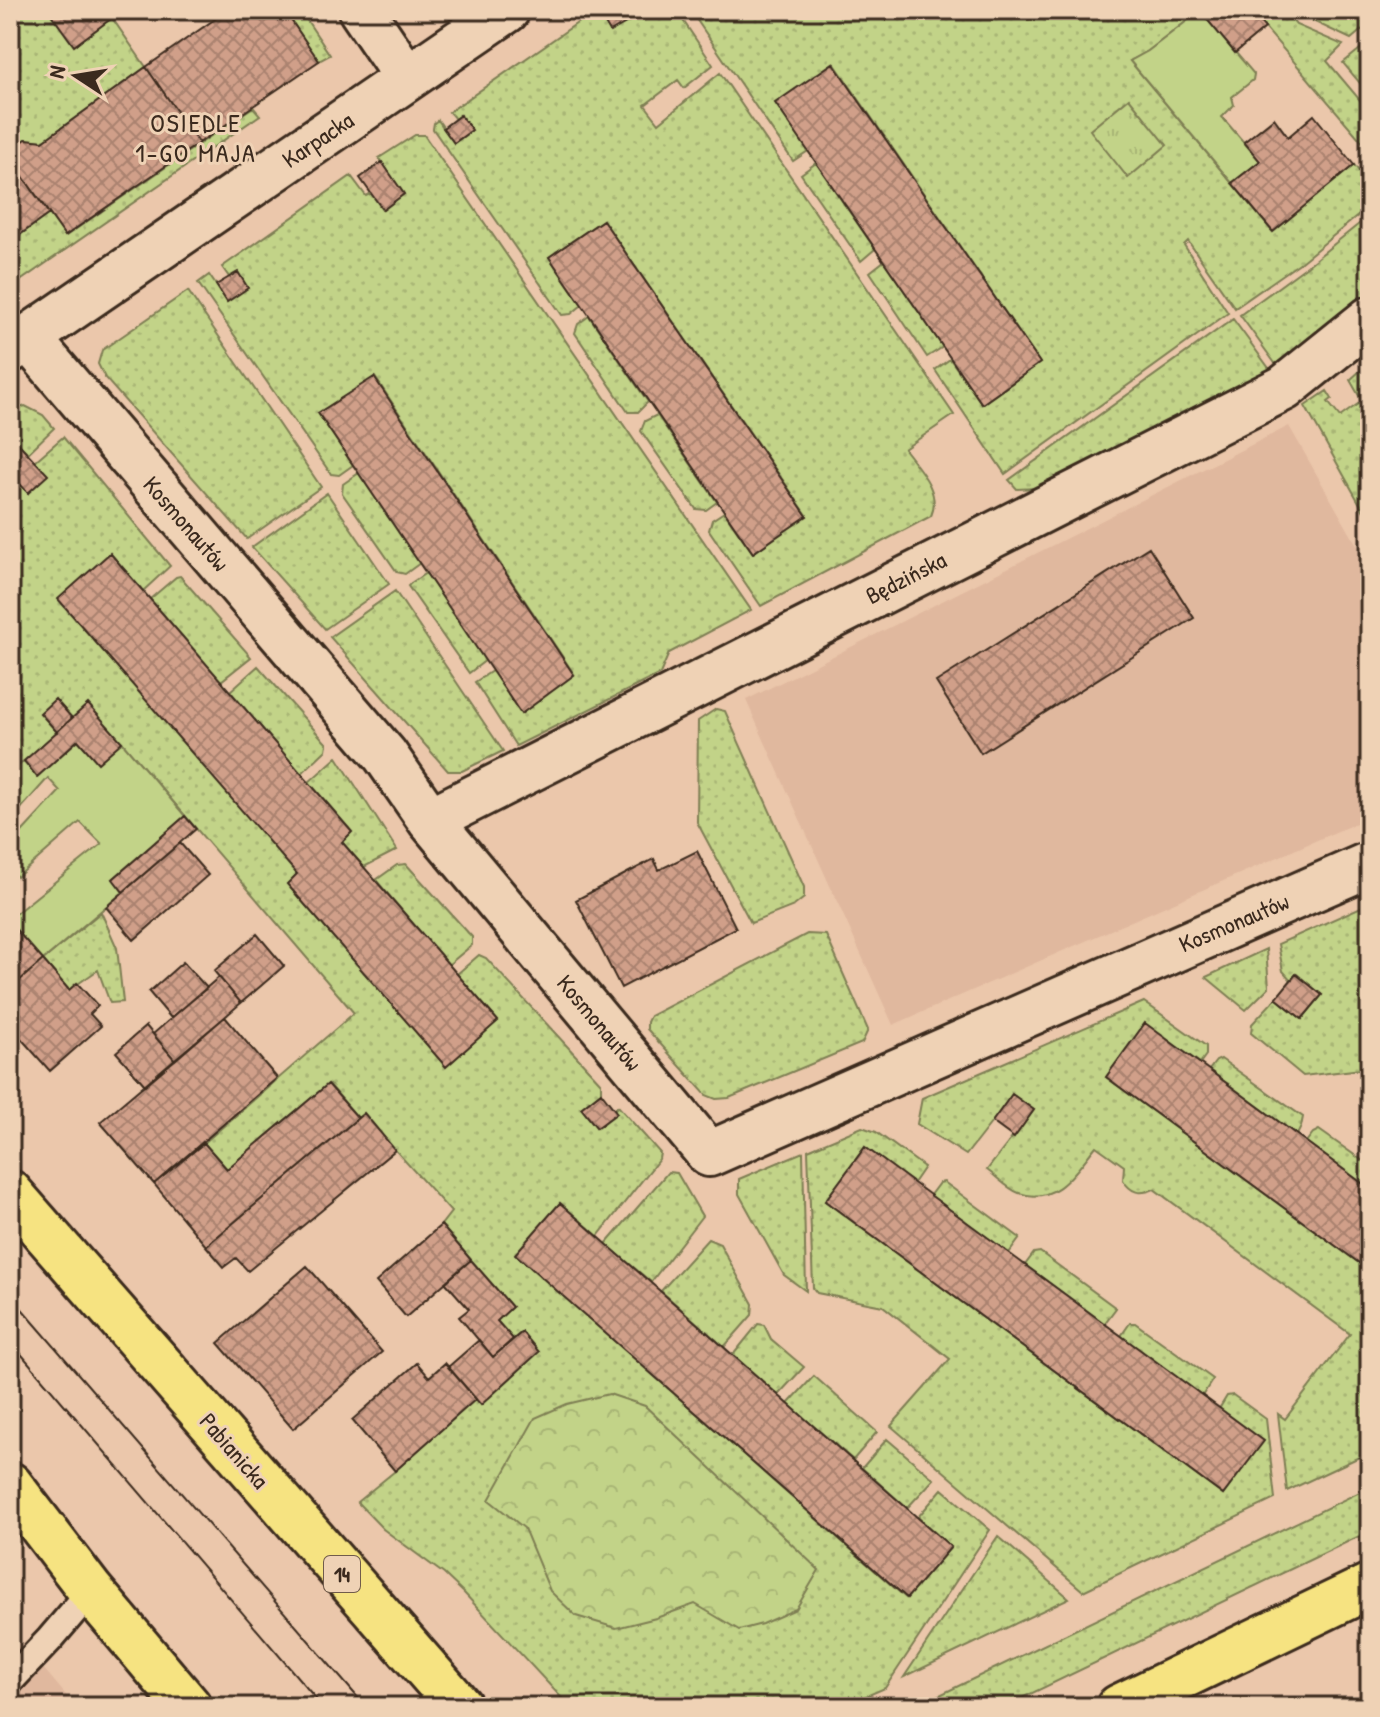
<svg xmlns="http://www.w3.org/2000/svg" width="1380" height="1717" font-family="'Patrick Hand',sans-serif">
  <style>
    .built { fill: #e0b89e }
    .grass { fill: url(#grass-dots); stroke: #7e7e53; stroke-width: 2 }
    .forest { fill: url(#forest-crowns); stroke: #7e7e53; stroke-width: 2 }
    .park { fill: url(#park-tufts); stroke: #7e7e53; stroke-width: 2 }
    .garden { fill: #c2d388; stroke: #7e7e53; stroke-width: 2 }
    .building { fill: url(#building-cross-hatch); stroke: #3b2a1e; stroke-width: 2 }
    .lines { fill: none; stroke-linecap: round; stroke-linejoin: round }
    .lane-casing { stroke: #3b2a1e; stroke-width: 32 }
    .street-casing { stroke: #3b2a1e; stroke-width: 50 }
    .primary-casing { stroke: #3b2a1e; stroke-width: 50 }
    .lane { stroke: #efd2b5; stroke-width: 26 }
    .street { stroke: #efd2b5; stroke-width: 44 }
    .primary { stroke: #f6e381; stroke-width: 44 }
    .tram { stroke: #3b2a1e; stroke-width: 2 }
    .labels { text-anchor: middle; stroke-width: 6; stroke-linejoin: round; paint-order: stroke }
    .shield { fill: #efd2b5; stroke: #715c4b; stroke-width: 2 }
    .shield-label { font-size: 22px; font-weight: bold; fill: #3b2a1e }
    .street-label { font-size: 24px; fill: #3b2a1e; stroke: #efd2b5 }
    .neighbourhood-label { font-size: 26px; letter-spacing: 2px; fill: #3b2a1e; stroke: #efd2b5 }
  </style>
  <defs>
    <pattern id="grass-dots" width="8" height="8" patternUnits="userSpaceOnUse" patternTransform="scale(2)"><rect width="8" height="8" fill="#c2d388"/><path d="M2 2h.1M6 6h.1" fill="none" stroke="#a8b575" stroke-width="1.8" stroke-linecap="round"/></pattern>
    <pattern id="forest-crowns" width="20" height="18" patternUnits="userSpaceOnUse" patternTransform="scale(2)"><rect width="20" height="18" fill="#c2d388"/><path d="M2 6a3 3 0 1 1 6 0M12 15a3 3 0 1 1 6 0" fill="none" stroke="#a8b575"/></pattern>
    <pattern id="park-tufts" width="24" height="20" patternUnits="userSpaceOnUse" patternTransform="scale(2)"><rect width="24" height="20" fill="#c2d388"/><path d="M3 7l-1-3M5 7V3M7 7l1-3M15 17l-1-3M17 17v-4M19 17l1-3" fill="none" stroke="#a8b575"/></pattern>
    <pattern id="building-cross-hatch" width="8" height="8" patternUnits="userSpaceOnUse" patternTransform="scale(2)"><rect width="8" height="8" fill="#d09f89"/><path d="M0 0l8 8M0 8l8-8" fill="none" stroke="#aa826f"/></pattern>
  </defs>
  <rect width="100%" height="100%" fill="#ebc7ab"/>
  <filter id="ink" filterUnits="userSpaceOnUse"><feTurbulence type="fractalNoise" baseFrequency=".0125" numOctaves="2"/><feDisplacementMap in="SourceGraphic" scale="16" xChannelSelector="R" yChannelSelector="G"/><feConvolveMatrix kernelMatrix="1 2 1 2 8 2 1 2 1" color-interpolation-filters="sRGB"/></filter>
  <g filter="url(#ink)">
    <path class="built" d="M1289,426L1370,568V817L893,1025L746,700Z
      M10,1633L33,1656L76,1707H10Z"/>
    <path class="grass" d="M10,10H48L112,18L146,67L43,141L26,139L10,151Z
      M284,10H300L330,55L319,61Z
      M596,10H597L610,31L638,16L635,10H676L713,65L684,88L678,80L645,105L659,123L720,73L954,415L904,449C918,468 942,491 931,516L761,606L709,530L712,520L724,512L753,553L807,515L603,220L549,257L582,305L571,314L562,315L433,129L434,123L438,120L454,143L471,131L461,115L455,119L449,112Z
      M690,10H1201L1148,51L1130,61L1272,231L1354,165L1370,185V206L1301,262L1235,308L1188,241L1184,245L1228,313L1005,474L935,370L950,359L982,404L1040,363L834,63L808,151L793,161Z
      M1250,10H1283L1296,25L1343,45L1327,61L1370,112V151Z
      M1310,10H1370V23L1351,39L1304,17Z
      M1370,41V95L1343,63Z
      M253,107L260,115L10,288V242L49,214L66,236Z
      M415,135H424L751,610L669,653L660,674L516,746L475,682L492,671L574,674L375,377L318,413L353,465L339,475L331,474L198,283L209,275L227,301L247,288L238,272L229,277L222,267L351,176L366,196L372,193L383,209L404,194L379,158Z
      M816,163L875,249L861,261L801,174Z
      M1370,215V297L1302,350L1277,366L1240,315L1307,266Z
      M884,261L943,347L927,357L870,272Z
      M188,291L321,487L247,539L105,378L98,364L102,350Z
      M589,316L648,402L638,412H628L575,333L578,324Z
      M1233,319L1271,371L1038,488L1017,489L1009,480Z
      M1370,362V522L1305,406L1327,391L1332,399L1328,402L1340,417L1362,401L1350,380Z
      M25,406L43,415L54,428L28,453L19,444L10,452V412Z
      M657,415L717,502L706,510L696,509L641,431L645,421Z
      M63,437L170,566L143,591L110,553L297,874L287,884L446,1066L498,1021L457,974L479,955L486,958L601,1083V1092L581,1108L596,1127L618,1106L660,1153L659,1159L598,1236L560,1203L516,1254L906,1598L951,1547L918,1517L942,1489L990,1530L885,1688L841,1707H570L464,1593L444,1574L383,1529L357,1502L395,1471L476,1399L538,1352L522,1332L513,1339L497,1321L512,1307L441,1225L451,1212L363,1114L358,1118L329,1084L227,1169L204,1143L354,1013L122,742L72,718L55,700L40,713L57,732L10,773V473L28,493L35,461Z
      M359,473L420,563L405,574L397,572L342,493L343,484Z
      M327,493L389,584L325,629L252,547Z
      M426,573L486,660L469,673L408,586L411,583Z
      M180,576L251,657L221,681L150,599L176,577Z
      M395,591L503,751L462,771H448L330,637Z
      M258,666L327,744L326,750L301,774L230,691Z
      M716,709L725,711L804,887V898L794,906L751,923L697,822L698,721Z
      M337,757L397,850L364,867L342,842L352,832L309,782Z
      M406,864L472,937V945L448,965L376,880L397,865Z
      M1370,903V1068L1303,1076L1251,1033L1252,1024L1276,998L1302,1019L1322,995L1297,974L1291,980L1283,971L1278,944Z
      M101,912L117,948L123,1002L110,1003L98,970L69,990L43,960Z
      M807,934L826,935L868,1030L862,1043L729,1098L716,1099L706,1095L647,1029V1022L650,1016Z
      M1266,949L1269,987L1246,1010L1206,977Z
      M1144,1002L1206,1046V1055L1200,1063L1145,1024L1106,1077L1370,1271V1452L1287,1491L1278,1414L1285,1419L1350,1334L1154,1189C1140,1195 1131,1193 1123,1180L1124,1166L1096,1146C1077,1169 1057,1206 1019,1193C1008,1189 997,1177 987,1170L1034,1110L1013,1095L966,1155L917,1124L922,1098Z
      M1221,1059L1303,1117L1301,1127L1297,1135L1209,1070L1216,1061Z
      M862,1127L876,1132L924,1167L913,1183L865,1147L825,1201L1223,1495L1263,1441L1219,1409L1227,1396L1233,1395L1266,1419L1275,1499L1083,1591L891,1426L950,1359L883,1306L817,1293L813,1288L808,1150Z
      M1319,1130L1370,1166V1189L1306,1142L1313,1133Z
      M803,1152L806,1291L784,1275L739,1194V1179Z
      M668,1172L677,1173L702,1216L651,1282L606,1244Z
      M944,1182L1020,1238L1009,1253L930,1195L939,1183Z
      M708,1239L720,1244L753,1304L752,1315L724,1347L661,1291Z
      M1040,1252L1116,1308L1104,1324L1025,1265L1034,1253Z
      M1130,1323H1135L1213,1379L1202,1396L1121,1336Z
      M758,1324L764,1325L771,1339L804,1367L778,1395L733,1355Z
      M814,1376L877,1432L853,1460L788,1404Z
      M887,1439L934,1479L907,1508L862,1468Z
      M1370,1487V1531L1003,1707H915Z
      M998,1536L1069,1598L904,1677Z"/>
    <path class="forest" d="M609,1394L645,1406L819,1570L796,1609L762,1624L739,1630L695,1604L656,1618L616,1628L576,1616L550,1591L524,1528L489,1500L535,1418L567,1404Z"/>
    <path class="park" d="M1129,98L1167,145L1128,178L1090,130Z"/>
    <path class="garden" d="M1200,11L1254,74L1253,80L1232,97L1234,105L1222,117L1260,161L1232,183L1130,61L1148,51Z
      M78,740L98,762L122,742L185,816L113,879L123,892L43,960L10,923V918L102,844L80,822L17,877L10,869V845L60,791L48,778L10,821V773L24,761L38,776Z"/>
    <path class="building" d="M48,10H106L112,18L74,46Z
      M228,10H284L319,61L199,143L146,67Z
      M609,10H635L638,16L610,32L600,15Z
      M1250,10L1265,28L1235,53L1200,11Z
      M833,63L1040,363L982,404L775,103Z
      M146,67L199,143L65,236L10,158V151L26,139L43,141Z
      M460,115L472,130L454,143L443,128Z
      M1314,115L1354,165L1273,232L1232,183L1260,161L1244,142L1274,118L1288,137Z
      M10,158L49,214L10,242Z
      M382,162L404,194L383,210L360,178Z
      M603,220L807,516L753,553L549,257Z
      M238,272L248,288L227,302L216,285Z
      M374,377L574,675L521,714L318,413Z
      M19,444L48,475L28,493L10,473V452Z
      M1149,547L1194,618L981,753L936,682Z
      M110,553L352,832L342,842L498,1021L446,1067L287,884L297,874L58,599Z
      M55,699L72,718L57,732L40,713Z
      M88,704L122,742L98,763L78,740L37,777L24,761Z
      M185,816L196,829L123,892L113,879Z
      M180,843L208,875L134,940L106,907Z
      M697,851L736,928L621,988L576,900L654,859L659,870Z
      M10,923L43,960L10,989Z
      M257,934L284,966L241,1003L214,971Z
      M43,960L69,990L77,983L98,1006L90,1014L101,1026L50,1071L10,1026V989Z
      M183,962L207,988L171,1018L149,992Z
      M1296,974L1322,995L1302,1019L1276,998Z
      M219,977L241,1003L175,1060L153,1034Z
      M225,1017L277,1078L154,1184L100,1122Z
      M1145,1023L1370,1189V1271L1106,1077Z
      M146,1026L175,1060L145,1085L116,1052Z
      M328,1084L358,1118L206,1246L154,1184L204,1143L227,1169Z
      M601,1092L617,1113L597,1128L581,1108Z
      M1012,1094L1034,1110L1014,1138L992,1122Z
      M364,1113L395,1150L248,1271L236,1258L224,1267L206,1246Z
      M865,1147L1264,1441L1223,1495L825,1201Z
      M560,1203L951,1547L907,1598L515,1254Z
      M441,1225L471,1260L406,1317L376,1282Z
      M471,1260L512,1307L497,1321L513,1339L493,1357L459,1317L469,1309L445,1282Z
      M307,1266L382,1352L293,1429L218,1343Z
      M522,1332L539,1352L481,1405L448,1367L479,1340L493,1357Z
      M417,1363L429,1377L445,1363L476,1399L395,1471L352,1420Z"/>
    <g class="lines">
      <defs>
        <path id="lane" d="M10,1681L50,1639L91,1591"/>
        <path id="street" d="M361,10L407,78
          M28,338L385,755L430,820L709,1154L1370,864
          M10,350L507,10
          M430,820L1284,388L1370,319"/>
        <path id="primary" d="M10,1193L460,1707
          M10,1485L91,1591L189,1707
          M1119,1707L1370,1586"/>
      </defs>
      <use href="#lane" class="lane-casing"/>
      <use href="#street" class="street-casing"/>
      <use href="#primary" class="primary-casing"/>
      <use href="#lane" class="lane"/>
      <use href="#street" class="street"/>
      <use href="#primary" class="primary"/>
      <path class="tram" d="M10,1295L366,1707
        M10,1341L323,1707"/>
    </g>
  </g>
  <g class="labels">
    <rect class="shield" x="324" y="1556" width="36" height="36" rx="6"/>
    <g class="shield-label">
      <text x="342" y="1582">14</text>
    </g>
    <g class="street-label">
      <text transform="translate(318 140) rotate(-34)" y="8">Karpacka</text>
      <text transform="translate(186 524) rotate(49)" y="8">Kosmonautów</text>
      <text transform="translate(906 578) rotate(-27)" y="8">Będzińska</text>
      <text transform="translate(1234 923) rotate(-23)" y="8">Kosmonautów</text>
      <text transform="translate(599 1023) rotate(50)" y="8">Kosmonautów</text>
      <text transform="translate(234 1451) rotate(49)" y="8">Pabianicka</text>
    </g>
    <g class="neighbourhood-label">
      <text x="196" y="132">OSIEDLE<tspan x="196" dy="30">1-GO MAJA</tspan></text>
    </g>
  </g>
  <rect width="1380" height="1717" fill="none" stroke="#efd2b5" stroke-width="40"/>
  <rect x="20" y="20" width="1340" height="1677" fill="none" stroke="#3b2a1e" stroke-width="3" filter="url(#ink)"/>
  <g transform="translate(76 76) rotate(282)" stroke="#efd2b5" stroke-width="6" paint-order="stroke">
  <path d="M0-6L14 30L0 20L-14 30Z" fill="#3b2a1e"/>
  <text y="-12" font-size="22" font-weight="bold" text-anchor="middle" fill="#3b2a1e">N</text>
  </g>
</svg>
